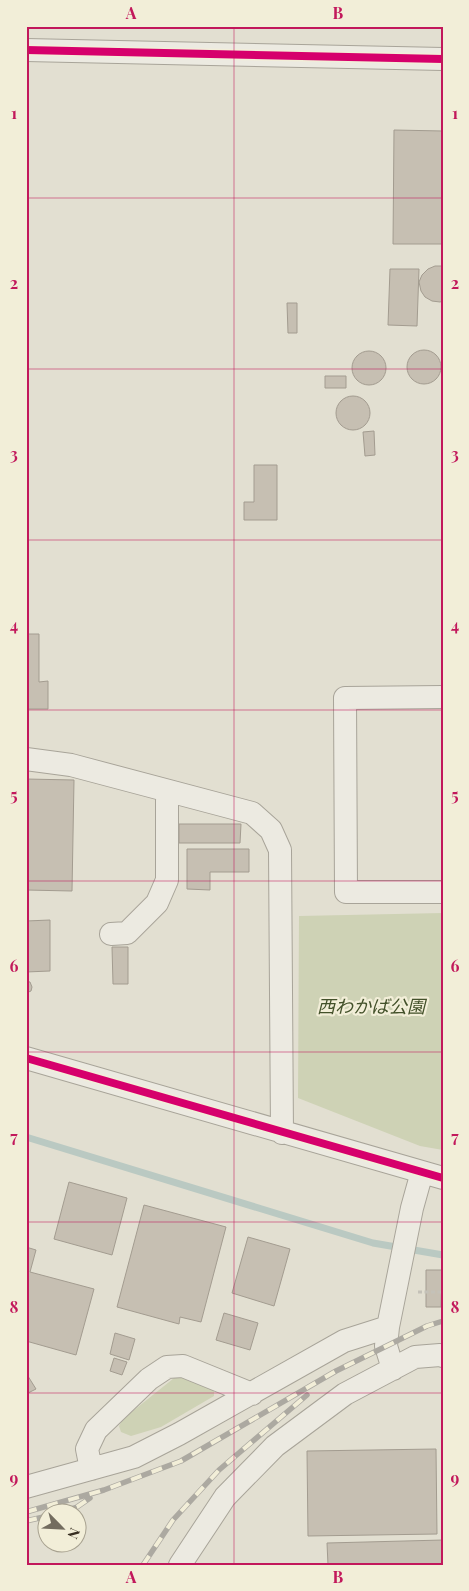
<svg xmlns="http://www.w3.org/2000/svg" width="469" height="1591" font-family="'Playfair Display','Noto Sans JP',serif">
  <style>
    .green { fill: #ced2b5 }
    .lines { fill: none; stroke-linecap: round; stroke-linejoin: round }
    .stream { stroke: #bac9c2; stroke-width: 7 }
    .building { fill: #c6bfb2; stroke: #a39c90 }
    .minor-casing { stroke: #a8a499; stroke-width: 24 }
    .path { stroke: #c4c1b8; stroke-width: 3; stroke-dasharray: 4 2.5; stroke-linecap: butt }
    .minor { stroke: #eceae1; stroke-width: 22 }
    .rail-casing { stroke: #aca9a1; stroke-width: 5.5 }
    .rail { stroke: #f2eed8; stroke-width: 4; stroke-dasharray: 11; stroke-linecap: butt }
    .cycleway-casing { stroke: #f2eed8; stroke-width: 11 }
    .cycleway { stroke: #d6006c; stroke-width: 8 }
    .grid { fill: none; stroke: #c2185b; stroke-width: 1; stroke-opacity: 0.55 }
    .labels { text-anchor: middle; stroke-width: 4.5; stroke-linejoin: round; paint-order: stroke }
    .park-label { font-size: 18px; font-style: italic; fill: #43512a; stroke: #f2eed8 }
    .neatline { fill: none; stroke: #c2185b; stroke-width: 2 }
    .grid-label { font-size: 16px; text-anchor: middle; font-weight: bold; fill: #c2185b }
  </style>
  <rect width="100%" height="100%" fill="#e2dfd1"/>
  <path class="green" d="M443,913V1150L420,1146L298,1098L299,916Z
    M174,1378H190L214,1390V1396L161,1427L131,1436L121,1432L119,1426L123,1419Z"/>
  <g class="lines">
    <path class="stream" d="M26,1137L373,1243L443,1255"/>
  </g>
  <path class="building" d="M394,130L443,131V244H393Z
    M435,266H443V301L440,302L432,301L425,297L421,291L419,282L422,275L428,269Z
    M390,269H419L417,326L388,325Z
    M287,303H297V333H288Z
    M407 367a17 17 0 1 1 34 0a17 17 0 1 1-34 0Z
    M352 368a17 17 0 1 1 34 0a17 17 0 1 1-34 0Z
    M325,376H346V388H325Z
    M336 413a17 17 0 1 1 34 0a17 17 0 1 1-34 0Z
    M374,431L375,455L365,456L363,432Z
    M254,465H277V520H244V502H254Z
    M26,634H39V682L48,681V709H26Z
    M26,779L74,780L72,891L26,890Z
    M179,824H241L240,843H179Z
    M187,849H249V872H210V890L187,889Z
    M50,920V971L26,972V921Z
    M112,947H128V984H113Z
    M26,981L30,982L32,987L31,991L26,993Z
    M69,1182L127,1198L112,1255L54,1239Z
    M144,1205L226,1227L201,1322L180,1317L179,1324L117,1307Z
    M248,1237L290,1249L274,1306L232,1293Z
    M26,1247L36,1250L30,1272L94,1289L76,1355L26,1341Z
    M426,1270H442L441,1307H426Z
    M224,1313L258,1323L250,1350L216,1340Z
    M115,1333L135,1339L129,1360L110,1354Z
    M114,1358L127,1362L122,1375L110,1371Z
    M26,1373L36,1389L26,1394Z
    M436,1449L437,1534L308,1536L307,1451Z
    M443,1540V1565H328L327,1543Z"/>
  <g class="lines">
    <defs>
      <path id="minor" d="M26,50L443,59
        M443,697L345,698L346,892H443
        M26,759L71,765L252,813L271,830L280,850L282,1133
        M111,934L127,933L157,903L167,880V791
        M26,1058L443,1178
        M393,1369L386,1346L388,1327L412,1208L422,1172
        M91,1469L87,1449L96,1430L149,1379L167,1367L183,1366L252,1394
        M26,1487L134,1457L179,1434L344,1341L388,1327
        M180,1565L225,1497L275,1446L345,1394L415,1357L440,1355L443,1356"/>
    </defs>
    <use href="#minor" class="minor-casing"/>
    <path class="path" d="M418,1292H443"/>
    <use href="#minor" class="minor"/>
    <defs>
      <path id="rail" d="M26,1512L104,1490L181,1461L336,1371L427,1326L443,1321
        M56,1514L77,1507L90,1498
        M26,1521L48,1516
        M143,1565L173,1520L219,1470L307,1395"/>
    </defs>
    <use href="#rail" class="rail-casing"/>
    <use href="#rail" class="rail"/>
    <defs>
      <path id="cycleway" d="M26,50L443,59
        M26,1058L443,1178"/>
    </defs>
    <use href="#cycleway" class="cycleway-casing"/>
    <use href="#cycleway" class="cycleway"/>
  </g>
  <path class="grid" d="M234,26V1565M26,198H443M26,369H443M26,540H443M26,710H443M26,881H443M26,1052H443M26,1222H443M26,1393H443"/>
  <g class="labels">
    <g class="park-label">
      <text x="371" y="1013">西わかば公園</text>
    </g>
  </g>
  <rect width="469" height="1591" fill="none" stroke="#f2eed8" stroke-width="55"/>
  <g transform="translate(62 1528) rotate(114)"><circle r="24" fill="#f2eed8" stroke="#a7a18f"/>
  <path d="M0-4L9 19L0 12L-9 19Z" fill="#736c5f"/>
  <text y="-8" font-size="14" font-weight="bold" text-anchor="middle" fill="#372e21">N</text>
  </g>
  <rect x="28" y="28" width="414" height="1536" class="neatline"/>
  <g class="grid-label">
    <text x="131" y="19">A</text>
    <text x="338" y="19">B</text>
    <text x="14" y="119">1</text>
    <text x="455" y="119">1</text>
    <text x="14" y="289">2</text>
    <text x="455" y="289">2</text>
    <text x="14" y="460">3</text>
    <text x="455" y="460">3</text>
    <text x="14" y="631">4</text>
    <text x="455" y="631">4</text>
    <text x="14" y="801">5</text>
    <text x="455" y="801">5</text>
    <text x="14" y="972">6</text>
    <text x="455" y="972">6</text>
    <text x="14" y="1143">7</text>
    <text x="455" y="1143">7</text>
    <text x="14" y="1313">8</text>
    <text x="455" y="1313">8</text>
    <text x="14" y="1484">9</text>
    <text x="455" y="1484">9</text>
    <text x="131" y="1583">A</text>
    <text x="338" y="1583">B</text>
  </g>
</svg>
